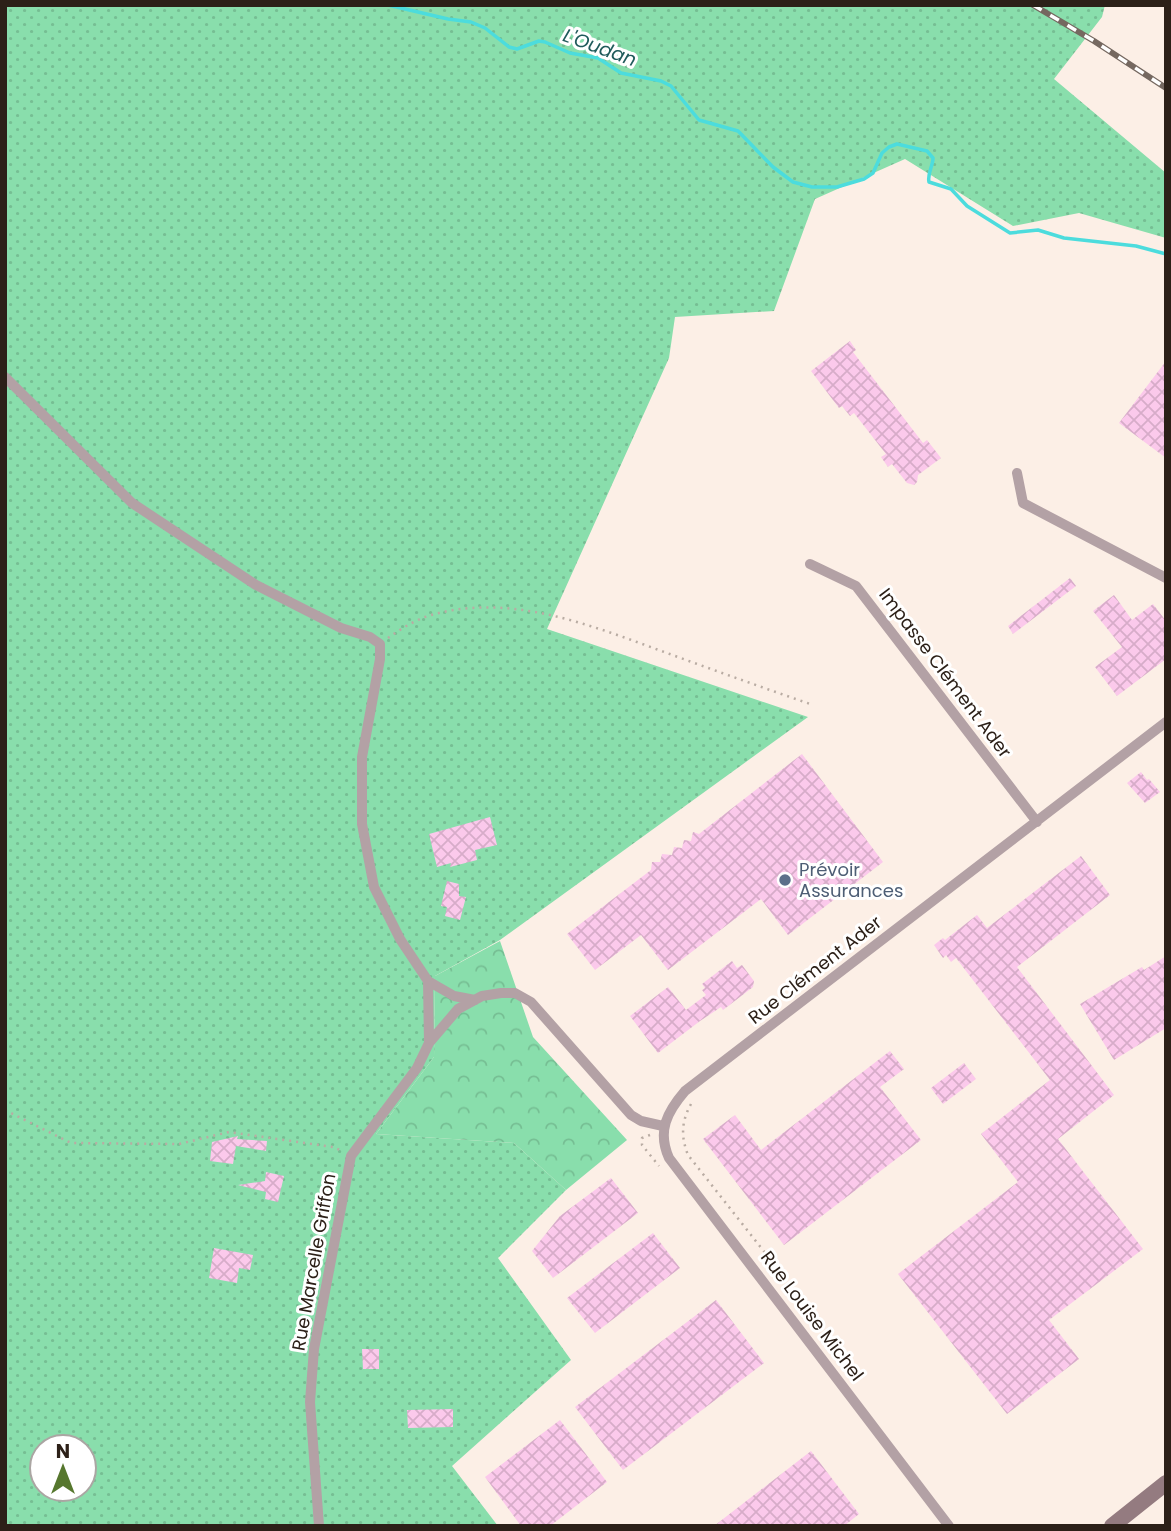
<svg xmlns="http://www.w3.org/2000/svg" width="1171" height="1531" font-family="Poppins,sans-serif">
  <style>
    .green { fill: url(#green-dots); fill-rule: evenodd }
    .forest { fill: url(#forest-crowns) }
    .lines { fill: none; stroke-linecap: round; stroke-linejoin: round }
    .stream { stroke: #4cdcdd; stroke-width: 3.5 }
    .building { fill: url(#building-cross-hatch) }
    .path { stroke: #b9aca3; stroke-width: 2.5; stroke-dasharray: 2 5; stroke-linecap: butt }
    .street { stroke: #b3a1a5; stroke-width: 10 }
    .secondary { stroke: #947b80; stroke-width: 16 }
    .rail-casing { stroke: #756860; stroke-width: 6 }
    .rail { stroke: #fff; stroke-width: 3.5; stroke-dasharray: 10; stroke-linecap: butt }
    .service-dot { fill: #5c6f8a; stroke: #fff; stroke-width: 2.5 }
    .labels { text-anchor: middle; stroke-width: 6; stroke-linejoin: round; paint-order: stroke }
    .street-label { font-size: 18px; fill: #2c2018; stroke: #fff }
    .service-label { font-size: 18px; fill: #4e5e75; stroke: #fff; text-anchor: start }
    .water-label { font-size: 19px; font-style: italic; fill: #205b5b; stroke: #fff }
  </style>
  <defs>
    <pattern id="green-dots" width="8" height="8" patternUnits="userSpaceOnUse" patternTransform="scale(1.75)"><rect width="8" height="8" fill="#89deac"/><path d="M2 2h.1M6 6h.1" fill="none" stroke="#76be93" stroke-width="1.8" stroke-linecap="round"/></pattern>
    <pattern id="forest-crowns" width="20" height="18" patternUnits="userSpaceOnUse" patternTransform="scale(1.75)"><rect width="20" height="18" fill="#89deac"/><path d="M2 6a3 3 0 1 1 6 0M12 15a3 3 0 1 1 6 0" fill="none" stroke="#76be93"/></pattern>
    <pattern id="building-cross-hatch" width="8" height="8" patternUnits="userSpaceOnUse" patternTransform="scale(1.75)"><rect width="8" height="8" fill="#fbc9eb"/><path d="M0 0l8 8M0 8l8-8" fill="none" stroke="#d7acc9"/></pattern>
  </defs>
  <rect width="100%" height="100%" fill="#fcefe6"/>
  <path class="green" d="M5,5H1105L1102,17L1054,79L1166,173V238L1079,213L1013,226L905,159L815,199L774,311L675,317L669,358L547,629L808,717L500,940L435,976L434,1057L376,1134L514,1143L566,1190L498,1258L571,1360L452,1466L498,1526H5ZM42,1447H84V1489H42Z"/>
  <path class="forest" d="M500,941L533,1037L627,1140L566,1190L514,1143L376,1134L434,1057L435,976Z"/>
  <g class="lines">
    <path class="stream" d="M388,5L448,19L471,22L485,28L509,47L517,49L539,41L545,42L570,53L598,58L621,73L661,81L671,86L699,120L738,131L773,167L793,182L812,187H837L864,179L873,173L882,153L889,147L897,144L927,151L933,158C933,166 927,174 929,182L951,189L967,206L1010,233L1038,230L1064,238L1136,246L1166,254"/>
  </g>
  <path class="building" d="M850,341L856,350L853,352L923,443L927,440L941,458L918,475L917,482L914,485L907,483L892,464L888,467L881,457L886,454L854,413L850,416L842,406L839,408L811,371Z
    M1166,361V458L1119,423Z
    M1070,578L1076,586L1013,634L1008,626Z
    M1114,595L1132,620L1153,604L1166,621V659L1117,696L1095,667L1122,647L1093,611Z
    M802,754L883,862L788,935L761,899L668,970L641,935L595,970L567,934L651,870L652,862H660L662,854L672,855L674,847L682,848L684,840L691,841L693,832L699,834Z
    M1141,772L1147,780L1149,779L1160,792L1145,803L1127,783Z
    M490,817L497,845L475,850L477,860L450,867L451,863L437,867L429,834Z
    M1081,856L1110,895L1017,967L1114,1095L1058,1139L1143,1249L1049,1320L1079,1359L1007,1414L898,1274L1018,1182L981,1134L1050,1080L956,958L951,962L946,955L943,958L934,945L943,938L945,940L977,915L987,928Z
    M447,881L459,884V896L466,897L460,920L445,916L447,907L441,906Z
    M1166,956V1028L1114,1060L1080,1004L1142,967L1144,970Z
    M732,961L737,968L742,965L754,981L753,987L723,1010L721,1007L700,1021L658,1053L630,1016L668,987L686,1010L706,995L702,990L705,988L702,984Z
    M890,1051L904,1069L880,1087L921,1140L784,1245L703,1139L735,1115L761,1150Z
    M964,1063L976,1079L943,1104L931,1088Z
    M238,1136L237,1139L267,1141L266,1151L236,1146L233,1164L210,1161L212,1142Z
    M266,1172L284,1176L278,1202L265,1199L266,1192L238,1185L265,1181Z
    M611,1178L638,1213L553,1278L532,1251L560,1216Z
    M653,1233L680,1268L595,1333L567,1298Z
    M214,1248L253,1255L250,1270L239,1268L237,1283L209,1278Z
    M716,1300L764,1363L623,1470L575,1407Z
    M362,1349H379V1369H363Z
    M453,1409V1427L408,1428L407,1410Z
    M560,1420L607,1482L550,1526H521L485,1477Z
    M811,1451L859,1514L844,1526H714Z"/>
  <g class="lines">
    <path class="path" d="M388,638C402,628 418,618 435,614C514,593 595,627 667,653C716,671 764,688 813,705
      M691,1104C681,1122 681,1137 688,1155L777,1268L780,1280L779,1284
      M5,1110L71,1143L179,1144L229,1132L333,1147L342,1151
      M650,1135L642,1138V1145L659,1166"/>
    <path class="street" d="M5,377L132,503L256,585L341,628L370,637L380,644V659L362,757V824L374,887L400,939L428,981
      M1017,473L1023,503L1166,578
      M810,564L856,586L1037,822
      M429,1043L428,981L454,996L475,1000
      M319,1526L310,1402L314,1349L351,1156L417,1068L429,1043L458,1009L482,996L501,993H515L531,1002L631,1115L641,1121L663,1126
      M949,1526L669,1158C657,1131 667,1112 685,1091L1166,722"/>
    <path class="secondary" d="M1112,1526L1166,1483"/>
    <defs>
      <path id="rail" d="M1033,5L1094,41L1166,88"/>
    </defs>
    <use href="#rail" class="rail-casing"/>
    <use href="#rail" class="rail"/>
  </g>
  <circle class="service-dot" cx="785" cy="880" r="7"/>
  <g class="labels">
    <g class="street-label">
      <text transform="translate(945 673) rotate(53)" y="6">Impasse Clément Ader</text>
      <text transform="translate(815 970) rotate(-38)" y="6">Rue Clément Ader</text>
      <text transform="translate(314 1262) rotate(-80)" y="6">Rue Marcelle Griffon</text>
      <text transform="translate(812 1316) rotate(53)" y="6">Rue Louise Michel</text>
    </g>
    <g class="service-label">
      <text x="799" y="876">Prévoir<tspan x="799" dy="21">Assurances</tspan></text>
    </g>
    <g class="water-label">
      <text transform="translate(600 47) rotate(20)" y="7">L'Oudan</text>
    </g>
  </g>
  <rect width="1171" height="1531" fill="none" stroke="#2c2018" stroke-width="14"/>
  <g transform="translate(63 1468)"><circle r="33" fill="#ffffff" stroke="#aba6a3" stroke-width="2"/>
  <path d="M0-5L12 26L0 18L-12 26Z" fill="#56772e"/>
  <text y="-10" font-size="19" font-weight="bold" text-anchor="middle" fill="#2c2018">N</text>
  </g>
</svg>
